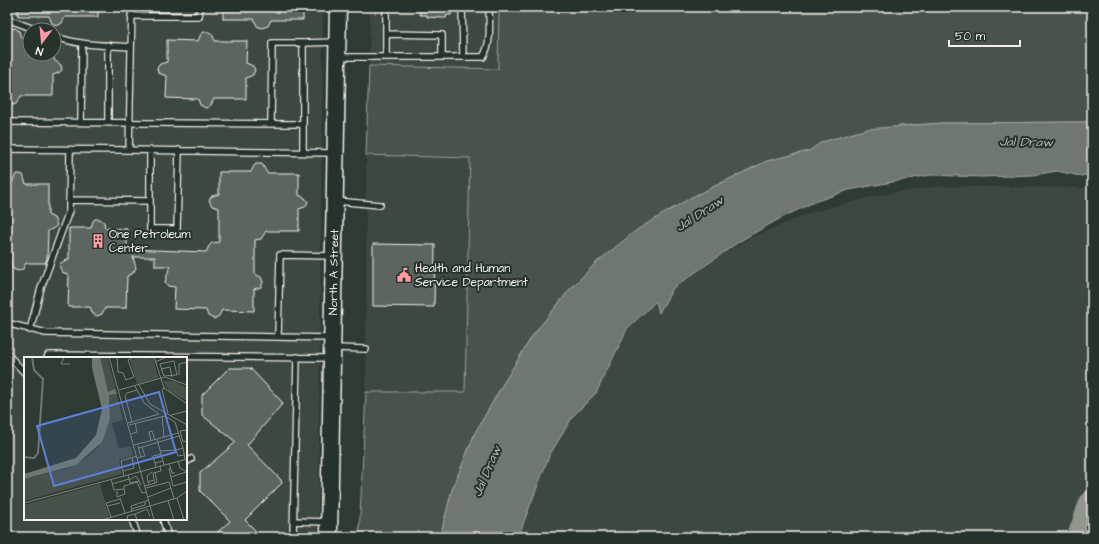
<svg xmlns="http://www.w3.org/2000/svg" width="1099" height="544" font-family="'Architects Daughter',sans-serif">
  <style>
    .built { fill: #3c4841; fill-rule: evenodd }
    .green { fill: #48524c; stroke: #9ea29a }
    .water { fill: #6f7770; stroke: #a4a8a0 }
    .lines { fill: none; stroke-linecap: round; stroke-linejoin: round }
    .taxiway { stroke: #91968e; stroke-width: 26 }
    .building { fill: #5c655e; stroke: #f4f1e8 }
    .service-casing { stroke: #f4f1e8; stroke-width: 8 }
    .secondary-casing { stroke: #f4f1e8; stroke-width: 19 }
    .service { stroke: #26332d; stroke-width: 5.5 }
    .secondary { stroke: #26332d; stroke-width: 16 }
    .labels { text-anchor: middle; stroke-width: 4; stroke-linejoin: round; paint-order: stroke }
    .poi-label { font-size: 12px; fill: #f4f1e8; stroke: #26332d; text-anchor: start }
    .street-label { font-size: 12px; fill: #f4f1e8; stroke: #26332d }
    .water-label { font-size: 13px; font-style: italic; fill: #b8bab2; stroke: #26332d }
    .inset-river { fill: none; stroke: #6f7770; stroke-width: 2 }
    .inset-road { fill: none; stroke: #7d847c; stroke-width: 1 }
    .view { fill: #5e7fdd; fill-opacity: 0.15; stroke: #5e7fdd; stroke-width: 2 }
    .inset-edge { fill: none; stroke: #f4f1e8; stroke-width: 2 }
  </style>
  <rect width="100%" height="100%" fill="#2e3b34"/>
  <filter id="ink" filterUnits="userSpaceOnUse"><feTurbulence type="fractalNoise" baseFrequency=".025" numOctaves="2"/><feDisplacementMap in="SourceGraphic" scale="8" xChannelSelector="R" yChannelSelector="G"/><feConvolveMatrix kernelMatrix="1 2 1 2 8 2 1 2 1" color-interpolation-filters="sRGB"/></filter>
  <g filter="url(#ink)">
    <path class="built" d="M7,7H323L318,537H7ZM30,30H54V54H30ZM25,358H186V519H25Z
      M370,7H499L498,69L369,66Z
      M366,155L470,158L465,393L366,392Z
      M940,186L1092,188V537H511L517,514L608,350L655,302L706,264L750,238L813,212L879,195Z"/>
    <path class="green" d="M499,7H1092V122L941,123L899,126L822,142L809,151L767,161L690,198L597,262L572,287L533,335L503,384L475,433L452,490L440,537H359L366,392H465L470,158L366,155L369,66L498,69Z"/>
    <path class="water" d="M1092,122V174L1080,176L1057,171L1033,175L982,177L930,175L849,190L814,202L781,218L740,241L673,288L659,313L656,301L627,329L596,393L573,416L549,456L518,537H440L452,490L475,433L503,384L533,335L572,287L597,262L638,229L690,198L767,161L809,151L822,142L867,129L941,123Z"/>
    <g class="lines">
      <path class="taxiway" d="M1080,537L1092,503"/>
    </g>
    <path class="building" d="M18,7H98V17H65L62,23L57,26L52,23L49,16H18Z
      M223,7H303V20H271L268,26L262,28L257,26L254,19H223Z
      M420,7H451V15H447L446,18H442L427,17V15H420Z
      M15,28L19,31L21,38H30V54H54V60L61,65L62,70L60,72L53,75V96H21L16,104L13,105L7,102V34L11,29Z
      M204,32H209L212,34L215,41H247L246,63L253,66L255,70L253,75L246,78V99H214L211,105L206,108L200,105L198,99L166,98L167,76L158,73L157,68L160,64L167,62V40L198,41L201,34Z
      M256,164H262L267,173H299V195L305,198L308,202L305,207L299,209V231H266L261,239L255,240V274L261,277L263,282L261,287L254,289V311L222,310L219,316L214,319L208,316L206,310L174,309L175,287L168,286L165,282L170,266H155V257H133L136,268L133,273L127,276L126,308H105L102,314L97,316L93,314L90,307H68L69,275L62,272L59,265L62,262L69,259V228H91L93,221L95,219H100L104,222L105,228L127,229V249L206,252L209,246L212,243L219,242V208L212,206L209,200L212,196L219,194V172H251L254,166Z
      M16,174H19L23,175L26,184H48V215L54,218L57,225L54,228L48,231L47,259L45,263H26L23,269L18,271L13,269L11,263H7V183H12Z
      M373,244L435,245L434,307L373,306Z
      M229,368H250L283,403L247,445L281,480L282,483L245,520L262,537H212L230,521L200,491V473L236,442L202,415V395Z"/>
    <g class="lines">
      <defs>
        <path id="service" d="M132,7L129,150L334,153
          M462,7L463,56
          M131,16H199L200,7
          M7,19L37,30
          M386,34L442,35V56
          M54,36C79,46 105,45 131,47
          M108,45V122
          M386,56V7
          M338,57H483C492,43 489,23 489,7
          M7,122L303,124
          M81,122L82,44
          M271,123L272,43H303
          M7,149L129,150
          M150,150V229H177L179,150
          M303,152V43L337,42
          M69,200L150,201
          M336,201L380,205
          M7,321L10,324L46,333L330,338
          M30,330L41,288L69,211L70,150
          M278,337L280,255L333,256
          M334,348L366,349
          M7,354L25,373
          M47,358L48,355L331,358
          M186,462L191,459
          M132,519L138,537
          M163,519L168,537
          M293,521L329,522
          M293,537L297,357"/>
        <g id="secondary">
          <path id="s1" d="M329,537L338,7"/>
        </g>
      </defs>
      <use href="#service" class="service-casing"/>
      <use href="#secondary" class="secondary-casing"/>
      <use href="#service" class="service"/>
      <use href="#secondary" class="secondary"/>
    </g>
  </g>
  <defs>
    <symbol id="building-bare" viewBox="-9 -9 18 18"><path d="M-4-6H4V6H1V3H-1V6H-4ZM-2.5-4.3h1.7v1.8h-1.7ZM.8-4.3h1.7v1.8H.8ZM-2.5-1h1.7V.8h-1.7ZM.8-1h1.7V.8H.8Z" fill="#ff9aa2" stroke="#26332d" stroke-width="2.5" paint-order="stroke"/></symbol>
    <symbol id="civic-bare" viewBox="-9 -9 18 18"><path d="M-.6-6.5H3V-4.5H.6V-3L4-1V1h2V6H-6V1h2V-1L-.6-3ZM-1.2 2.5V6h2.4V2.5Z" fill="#ff9aa2" stroke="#26332d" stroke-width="2.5" paint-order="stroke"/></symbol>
  </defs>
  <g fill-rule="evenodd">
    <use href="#building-bare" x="88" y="231" width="20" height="20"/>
    <use href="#civic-bare" x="394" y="265" width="20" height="20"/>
  </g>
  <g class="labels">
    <g class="poi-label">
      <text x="109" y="238">One Petroleum<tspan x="109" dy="14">Center</tspan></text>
      <text x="415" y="272">Health and Human<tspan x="415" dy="14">Service Department</tspan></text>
    </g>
    <g class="street-label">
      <text dy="4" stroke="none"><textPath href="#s1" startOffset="265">North A Street</textPath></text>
    </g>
    <g class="water-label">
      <text transform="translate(1026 141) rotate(1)" y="5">Jal Draw</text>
      <text transform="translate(699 213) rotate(-33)" y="5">Jal Draw</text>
      <text transform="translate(486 471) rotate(-67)" y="5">Jal Draw</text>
    </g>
  </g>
  <g transform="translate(24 357)">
    <rect width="163" height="163" fill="#2e3b34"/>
    <path d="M76,0H83L92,33L86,36L83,34ZM117,0H129L134,21L113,27L106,3ZM139,24H150L163,31V44L145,34ZM93,37L99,63L88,66L95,92L107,89L109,99L95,103L98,117L0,144V122L44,111L62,101L74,90L86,55L85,38ZM76,127L86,163H0V148Z" fill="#48524c"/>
    <path d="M68,0H76L84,35L91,32L93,37L85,38L86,62L78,85L52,108L0,122V117L52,101L72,78L78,52L68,11Z" fill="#6f7770"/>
    <path class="inset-river" d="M0,100L10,101L14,96L19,22L10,13L8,0"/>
    <path class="inset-road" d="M40,0L37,7H46M85,0L130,163M93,0L94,15L99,16L102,23L110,20L104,3L110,0M130,0L140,31L163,47M150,4L153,18L140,19L136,7ZM131,5L143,0M137,12L146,10L148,20M155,18V7L163,5M115,28L126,47L163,68M141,30L138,33L144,56M95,33L141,20L163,28M147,58L163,54M138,59L140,80M108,65L101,39L103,36L113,33M104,66L135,57L120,46L111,29M105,68L141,59L151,65L159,91M163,73L156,74L159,85L163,84M107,77L113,75L111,66M133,82L154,76M127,84L125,75L128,74L131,83M110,88L133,82L139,104M115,91L155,79M152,93L159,91L161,102M136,94L152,93L154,99L160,98M117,100L121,99L118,90M113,101L117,100L114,89M154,104L156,111L163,115M131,106L129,99L137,97M145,106L148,116H151M132,110L131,106L139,104L140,108M145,111L147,120L162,115M99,114L110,111L108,101M131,115L133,125L131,126M104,118L106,126L115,124L117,128M100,119L97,104L113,99M147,120L149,129L163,125M87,122L90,133L100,132L101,137L93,140V134M105,123L112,119L115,124M130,123L129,116L137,114L136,109M124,125L123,119L128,115M88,127L105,122M121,129L124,128H125L131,126L130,123L124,125L125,128M122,131L145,125L147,131M100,132V129L113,125L118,136L123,135M124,140L147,131L150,142M96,141L101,156M153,141L160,163M144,144L150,163M0,146L163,102M83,149L96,146M107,152L121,148V145M108,155L107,149L125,143M111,157L123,152L126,159M87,160L82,146L96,142M78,163L153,141L163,134M104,163L103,159L111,157L113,163"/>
    <path class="view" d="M135,35L152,95L30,129L13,69Z"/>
    <rect width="163" height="163" class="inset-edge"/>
  </g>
  <rect width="1099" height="544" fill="none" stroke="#26332d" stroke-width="24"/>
  <rect x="12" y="12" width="1075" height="520" fill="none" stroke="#f4f1e8" stroke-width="1.5" filter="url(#ink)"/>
  <g transform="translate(42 42) rotate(196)"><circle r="19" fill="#26332d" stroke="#787f78"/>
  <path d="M0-3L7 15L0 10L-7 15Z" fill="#ff9aa2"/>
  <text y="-6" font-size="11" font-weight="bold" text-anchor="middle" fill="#f4f1e8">N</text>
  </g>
  <path d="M949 40v6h71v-6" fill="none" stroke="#f4f1e8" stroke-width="2"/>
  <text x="955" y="40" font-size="12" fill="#f4f1e8" stroke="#26332d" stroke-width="3" paint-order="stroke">50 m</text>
</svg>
